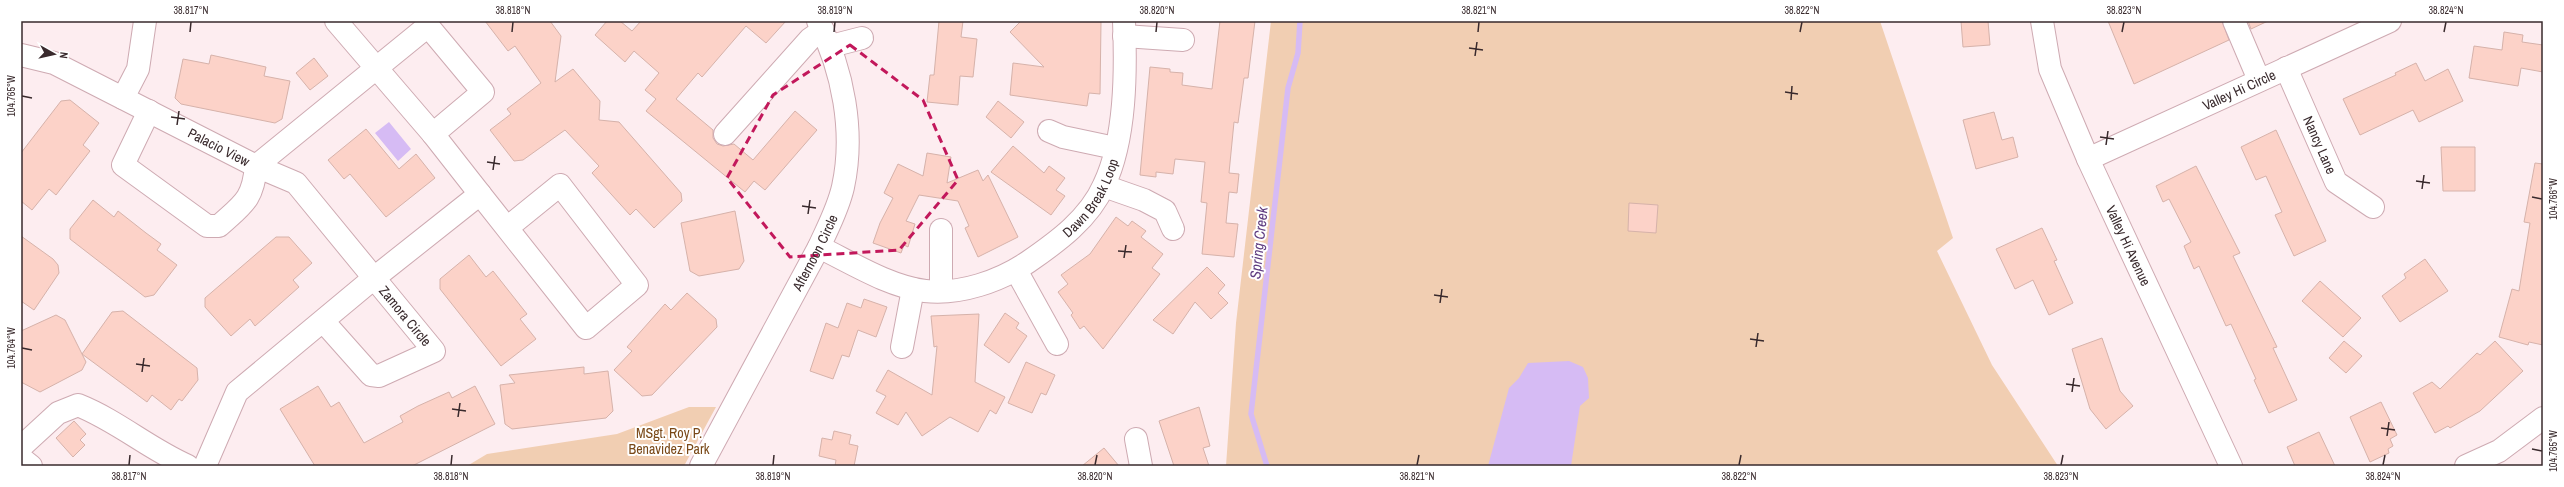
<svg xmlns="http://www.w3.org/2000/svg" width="2564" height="487" font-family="'Archivo Narrow',sans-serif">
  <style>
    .green { fill: #f1ceb2 }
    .water { fill: #d6bbf4 }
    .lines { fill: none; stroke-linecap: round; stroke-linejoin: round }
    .stream { stroke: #d6bbf4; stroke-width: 5.5 }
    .building { fill: #fcd2c8; stroke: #d6b2aa }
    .minor-casing { stroke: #ceaab2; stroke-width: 24 }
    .minor { stroke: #fff; stroke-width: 22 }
    .marked { fill: none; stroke: #c2185b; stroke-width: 3; stroke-dasharray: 8 5; stroke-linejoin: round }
    .ticks { fill: none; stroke: #392a2d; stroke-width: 1.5 }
    .labels { text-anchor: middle; stroke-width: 4; stroke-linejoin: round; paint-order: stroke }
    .street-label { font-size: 14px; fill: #392a2d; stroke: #fff }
    .park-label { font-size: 14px; fill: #794817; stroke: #fff }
    .water-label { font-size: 15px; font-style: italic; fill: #5f3c80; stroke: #fff }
    .neatline { fill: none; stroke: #392a2d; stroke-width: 1.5 }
    .ticks-label { font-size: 10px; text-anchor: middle; fill: #392a2d }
  </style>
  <rect width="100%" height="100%" fill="#fdedf0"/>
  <path class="green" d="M1271,21H1880L1953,238L1937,251L1992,365L2058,466H1226L1236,323Z
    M689,407H716L684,466H467L487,454L617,434Z"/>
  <path class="water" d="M389,122L411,149L398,161L375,133Z
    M1569,361L1583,367L1588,378L1589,398L1580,406L1571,466H1488L1509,388L1519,378L1528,363Z"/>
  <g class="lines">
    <path class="stream" d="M1267,466L1251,414L1288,88L1298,53L1300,21"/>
  </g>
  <path class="building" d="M485,21H550L561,36L555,82L573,69L600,101L599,120L619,122L681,193L682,201L654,228L636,209L630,215L592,173L599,166L565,130L523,160L514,161L490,130L511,114L507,109L541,83L515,46L508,51Z
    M607,21H620L632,31L641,21H786L766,43L746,26L702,77L698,73L676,99L713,130V138L717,144L723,146L734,144L753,160L795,111L817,130L765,190L754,181L745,192L646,111L656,99L645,90L659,73L634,51L625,62L595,35Z
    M939,21H963L961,37L977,39L973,77L960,76L958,105L927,102L930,75H934Z
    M1021,21L1101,22L1100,94L1089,93L1087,106L1010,95L1013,63L1044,67L1010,32Z
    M1220,21H1255L1248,78H1244L1238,123L1234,122L1229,173L1239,174L1237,193L1229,192L1226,223L1238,224L1234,257L1202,254L1207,203L1201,202L1205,162L1175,159L1173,174L1156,172V177L1140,175L1150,67L1170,69V72L1183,73L1182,85L1212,89Z
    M1961,21H1988L1990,45L1963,47Z
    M2108,21H2222L2229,40L2134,84Z
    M2248,21H2268L2251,29Z
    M2504,32L2523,35L2522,42L2543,45V72L2521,68L2518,86L2469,78L2474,46L2502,50Z
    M211,55L266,67L264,76L290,81L282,119L275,123L181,104L175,98L183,59L209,64Z
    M314,58L328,76L310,90L296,73Z
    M2416,63L2425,81L2448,69L2463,101L2419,122L2413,110L2360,135L2343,99L2396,75L2395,73Z
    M70,100L99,123L83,145L90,151L56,195L49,189L32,210L21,201V153L61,101Z
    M998,101L1024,122L1011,138L986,117Z
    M1994,112L2002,140L2013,137L2018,157L1976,169L1963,120Z
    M366,129L399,169L416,154L435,178L386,217L350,174L344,179L328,160Z
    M2276,130L2326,241L2294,256L2275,215L2282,212L2266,176L2256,180L2241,147Z
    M1013,146L1044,173L1049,166L1065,178L1056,190L1065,196L1051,215L991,172Z
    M2441,147H2475V191H2443Z
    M927,153L951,157L947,183L978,170L983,181L988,175L1018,237L978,257L965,228L969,226L958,201L919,195L906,221L915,224L908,247L904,245L901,253L873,243L880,223L893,198L884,193L898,164L923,176Z
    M2535,163L2543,164V345L2529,342L2528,345L2499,337L2512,289L2519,291L2530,223L2524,222Z
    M2196,166L2240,253L2233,256L2277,347L2273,348L2297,400L2269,413L2254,380L2256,379L2231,324L2226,326L2199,266L2194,269L2184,246L2191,242L2169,199L2163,202L2156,186Z
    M93,200L114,217L118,211L146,233L161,244L157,250L177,265L154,295L145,297L70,239V229Z
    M1629,203L1658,205L1656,233L1628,231Z
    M735,211L744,261L739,269L699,276L690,271L681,223Z
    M1116,217L1128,226L1132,221L1146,231L1141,237L1163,254L1152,268L1160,274L1103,349L1084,326L1080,329L1071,315L1073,313L1058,292L1068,284L1061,275L1090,254Z
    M2042,228L2057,260L2054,261L2073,303L2049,315L2033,280L2015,289L1996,249Z
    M21,236L53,259L58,265L59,273L34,310L21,301Z
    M276,237H289L312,263L293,280L299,287L255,326L250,319L231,336L205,307V298Z
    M469,255L486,277L493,271L527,314L520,319L536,339L501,366L440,289V279Z
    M2425,259L2448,291L2400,322L2382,296L2406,278L2404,274Z
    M1207,267L1225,285L1218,293L1228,303L1211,319L1195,302L1173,334L1153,320Z
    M2320,281L2361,318L2343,337L2302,301Z
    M687,293L716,319L717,327L652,395L642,396L614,370L632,351L627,347L665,304L671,310Z
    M864,299L887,307L876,337L858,330L849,357L842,355L833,379L810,371L826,323L838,328L847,303L861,308Z
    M123,311L197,368L198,380L182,401L179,399L171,410L152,395L147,402L82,354L112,312Z
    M1005,313L1019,323L1016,328L1027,336L1009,363L984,345Z
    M979,314L975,382L1005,397L996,414L990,410L978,432L950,417L922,436L906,412L898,425L876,413L886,396L876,391L888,370L932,395L937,346L934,347L931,316Z
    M56,315L65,320L86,362L82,370L40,392L21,382V331Z
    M2102,338L2120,391L2133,406L2106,429L2090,409L2072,349Z
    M2344,341L2362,356L2346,373L2329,358Z
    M2495,341L2523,371L2480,411L2450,428L2448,426L2435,433L2413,393L2432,382L2440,389L2477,353L2480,355Z
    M1026,362L1055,375L1046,395L1041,393L1032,413L1008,403Z
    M584,367V374L608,371L613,411L606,418L512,429L505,424L500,385L515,383L509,375Z
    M318,386L331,407L339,402L364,443L403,422L400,416L418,406L449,392L452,398L475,386L495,424L412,466H315L280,409Z
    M2381,402L2397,435L2390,439L2393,446L2388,449L2389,453L2370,462L2350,417Z
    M1199,407L1210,446L1203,448L1209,466H1174L1159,421Z
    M74,421L86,434L80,440L85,445L73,457L56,438Z
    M834,431L851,435L849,444L858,446L854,466H835L836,460L819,456L822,438L832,440Z
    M2319,432L2335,466H2295L2287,447Z
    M1104,448L1119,466H1082Z"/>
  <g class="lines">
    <defs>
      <g id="minor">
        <path id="s1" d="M2042,21L2050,69L2088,159L2231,466"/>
        <path d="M2234,21L2259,80"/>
        <path d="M1124,36L1183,40"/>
        <path d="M831,46L862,38"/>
        <path id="s2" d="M21,55L54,63L256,166L428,26L483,92L433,134L336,21"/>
        <path id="s3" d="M2286,68L2336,182L2373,207"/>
        <path d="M123,98L138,69L145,21"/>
        <path d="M149,111L123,165L207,226H219C243,204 253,200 256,166L296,183L374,278L480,194L586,328L637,285L560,185L507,228"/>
        <path d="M1049,131L1063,137L1115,148"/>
        <path d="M433,134L480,194"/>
        <path d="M725,134L810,39L823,30"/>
        <path id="s4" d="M2088,159L2390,21"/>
        <path d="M1104,186L1144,200L1165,211L1173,229"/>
        <path d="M941,230V290"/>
        <path id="s5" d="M819,247C852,263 888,286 925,291C960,295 1000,281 1028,262C1057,242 1089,219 1104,185C1126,139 1126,71 1124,21"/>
        <path d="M1016,270L1057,344"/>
        <path d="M902,347L913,289"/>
        <path d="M1136,439L1141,466"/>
        <path d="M21,447L58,413L78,405C118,421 149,449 188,466"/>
        <path d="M21,458L31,466"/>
        <path id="s6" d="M205,466L237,392L374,278L434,351L379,376L371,375L323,321"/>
        <path id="s7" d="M701,466L819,247C828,227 838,209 843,187C855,132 843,70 818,21"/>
        <path d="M2466,466L2499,451L2543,418"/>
      </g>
    </defs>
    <use href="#minor" class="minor-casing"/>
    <use href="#minor" class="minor"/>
  </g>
  <path class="marked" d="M850,45L923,100L958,180L899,250L790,257L727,178L773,95Z"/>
  <path class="ticks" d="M190,32L191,22M512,32L513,22M834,32L835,22M1156,32L1157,22M1478,32L1479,22M1800,32L1802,22M2122,32L2124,22M2444,32L2446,22M1469,48L1483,50M1475,56L1477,42M1785,92L1798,94M22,96L32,98M1791,100L1792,86M171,117L185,119M177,125L179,111M2100,137L2114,139M2106,145L2108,131M487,162L500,164M493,170L495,156M2416,181L2430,183M2422,189L2424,175M2532,197L2542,199M802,206L816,208M808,214L810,200M1118,251L1132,252M1124,258L1126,245M1434,295L1448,297M1440,303L1442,289M1750,339L1764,341M1756,347L1758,333M22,348L32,350M136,364L150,366M142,372L144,358M2066,384L2080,386M2072,392L2074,378M452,409L466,411M458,417L460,403M2381,428L2395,430M2387,436L2389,422M2532,449L2542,451M129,465L130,455M451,465L452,455M773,465L774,455M1095,465L1097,455M1417,465L1419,455M1739,465L1741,455M2061,465L2063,455M2383,465L2385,455"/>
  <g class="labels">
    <g class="street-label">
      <text dy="5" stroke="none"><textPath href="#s4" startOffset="166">Valley Hi Circle</textPath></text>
      <text dy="5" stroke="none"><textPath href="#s3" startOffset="84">Nancy Lane</textPath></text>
      <text dy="5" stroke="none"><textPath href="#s2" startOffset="219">Palacio View</textPath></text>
      <text dy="5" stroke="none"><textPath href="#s5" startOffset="316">Dawn Break Loop</textPath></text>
      <text dy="5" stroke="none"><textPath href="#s1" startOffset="242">Valley Hi Avenue</textPath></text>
      <text dy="5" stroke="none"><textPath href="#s7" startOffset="242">Afternoon Circle</textPath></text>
      <text dy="5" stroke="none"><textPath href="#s6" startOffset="308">Zamora Circle</textPath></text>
    </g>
    <g class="park-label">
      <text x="669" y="438">MSgt. Roy P.<tspan x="669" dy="16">Benavidez Park</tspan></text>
    </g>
    <g class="water-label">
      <text transform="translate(1259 243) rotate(-84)" y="5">Spring Creek</text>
    </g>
  </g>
  <rect width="2564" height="487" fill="none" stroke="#ffffff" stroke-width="44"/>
  <g transform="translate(54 54) rotate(98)" stroke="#ffffff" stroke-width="3" paint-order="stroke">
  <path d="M0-3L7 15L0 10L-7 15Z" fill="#392a2d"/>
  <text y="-6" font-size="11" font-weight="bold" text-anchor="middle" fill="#392a2d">N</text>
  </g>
  <rect x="22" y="22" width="2520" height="443" class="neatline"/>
  <g class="ticks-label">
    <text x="191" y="14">38.817°N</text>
    <text x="513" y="14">38.818°N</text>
    <text x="835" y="14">38.819°N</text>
    <text x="1157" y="14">38.820°N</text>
    <text x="1479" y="14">38.821°N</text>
    <text x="1802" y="14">38.822°N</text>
    <text x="2124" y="14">38.823°N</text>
    <text x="2446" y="14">38.824°N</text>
    <text transform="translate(11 96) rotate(-90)" y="4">104.765°W</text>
    <text transform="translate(2553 199) rotate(-90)" y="4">104.766°W</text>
    <text transform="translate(11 348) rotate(-90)" y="4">104.764°W</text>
    <text transform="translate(2553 451) rotate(-90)" y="4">104.765°W</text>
    <text x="129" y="480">38.817°N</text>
    <text x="451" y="480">38.818°N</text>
    <text x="773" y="480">38.819°N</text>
    <text x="1095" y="480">38.820°N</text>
    <text x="1417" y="480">38.821°N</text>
    <text x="1739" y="480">38.822°N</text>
    <text x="2061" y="480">38.823°N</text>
    <text x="2383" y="480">38.824°N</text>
  </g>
</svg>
